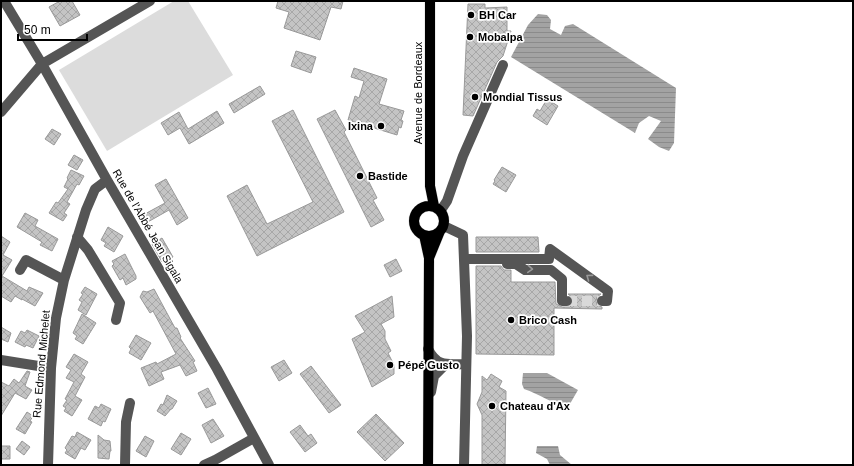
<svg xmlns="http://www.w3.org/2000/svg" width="854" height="466" font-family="Helvetica,sans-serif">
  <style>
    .pitch { fill: #dcdcdc }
    .water { fill: url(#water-rules) }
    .building { fill: url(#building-cross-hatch); stroke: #999 }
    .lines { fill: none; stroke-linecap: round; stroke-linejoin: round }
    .minor-tunnel { stroke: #d9d9d9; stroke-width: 10; stroke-dasharray: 10 5; stroke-linecap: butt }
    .major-casing { stroke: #dbdbdb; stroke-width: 11 }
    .minor { stroke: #555; stroke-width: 10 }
    .major { stroke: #000; stroke-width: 10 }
    .oneway { stroke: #999 }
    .poi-dot { fill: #000; stroke: #fff; stroke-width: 1.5 }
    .labels { text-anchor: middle; stroke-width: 3.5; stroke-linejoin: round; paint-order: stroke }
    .poi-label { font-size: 11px; font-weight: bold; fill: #000; stroke: #fff; text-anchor: start }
    .street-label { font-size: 11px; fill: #000; stroke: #fff }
  </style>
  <defs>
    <pattern id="water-rules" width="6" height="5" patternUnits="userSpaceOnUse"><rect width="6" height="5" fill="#a3a3a3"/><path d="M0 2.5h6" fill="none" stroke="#8b8b8b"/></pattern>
    <pattern id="building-cross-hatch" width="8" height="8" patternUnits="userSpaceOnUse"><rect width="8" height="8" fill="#c4c4c4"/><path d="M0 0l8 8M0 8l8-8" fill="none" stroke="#a7a7a7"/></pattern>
  </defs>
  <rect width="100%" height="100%" fill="#fff"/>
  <path class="pitch" d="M174,1H188L233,75L107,151L59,70Z"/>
  <path class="water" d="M538,14L547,15L551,20L550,29L561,35L565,26L573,24L676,88L674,143L669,151L659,147L648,139L661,121L649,116L639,123L635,133L511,57L528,25Z
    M523,373H547L578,390L567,409C553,403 539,394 524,389L522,384Z
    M537,446H558L560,455L572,465H550L547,459L536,453Z"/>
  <path class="building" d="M60,1H72L80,15L60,26L49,7Z
    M278,1H343L341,9L331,7L320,40L284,28L289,12L276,8Z
    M468,4H485V8L507,7V31H511L503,56L497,62L473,116L463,115Z
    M296,51L316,57L311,73L291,66Z
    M354,68L387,79L379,104L404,111L401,120L403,121L401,128L399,127L397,135L348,120L355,96L359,98L364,81L351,77Z
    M260,86L265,94L234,113L229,104Z
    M547,99L558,106L547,125L533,116L537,109L540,111Z
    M293,110L344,212L257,256L227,196L247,185L267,224L313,202L272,121Z
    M335,110L346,130L344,132L377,198L373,200L384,220L371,227L317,119Z
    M217,111L224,123L189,144L180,128L168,135L161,123L179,112L188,129Z
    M52,129L61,134L54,145L45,139Z
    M74,155L83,160L77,170L68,165Z
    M502,167L516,175L506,192L493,184L495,181L494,180Z
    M71,170L84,176L79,185L77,184L67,202L70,204L64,213L67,215L63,221L49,213L56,202L58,203L68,189L64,187L68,179L67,178Z
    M166,179L188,218L177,225L169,210L146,223L143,215L165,203L155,185Z
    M25,213L38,220L35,226L58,239L52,251L40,245L42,242L17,227Z
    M108,227L123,236L114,252L104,246L106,243L101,240Z
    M1,236L10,242L3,255L12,260L2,276L27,291L29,287L43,293L35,306L22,299V300L15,296L11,302L1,296Z
    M476,237H538L539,252H476Z
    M162,238L173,257L162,262L152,244Z
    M125,254L136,276V279L126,285L123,278L120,280L112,266L114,264L112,261Z
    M396,259L402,271L390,277L384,265Z
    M476,266H501L504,270H511V282H555L556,304L562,307H570L573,304V298L568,294H601L597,297L596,301L597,305L602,307V309L554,308V355L476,354Z
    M85,287L97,294L86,315L78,310L82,302L79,300L83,294L81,293Z
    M154,289L175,328H177L181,337L180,338L195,361L193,362L197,371L186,376L180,365L161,372L164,379L149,386L141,368L156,362L157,364L176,354L153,311L150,313L140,297L143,291L147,292Z
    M392,296L394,317L381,324L385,331V339L391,351L388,353L394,365V374L372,387L352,339L365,332L355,316Z
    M82,314L96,323L83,344L75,339L77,336L73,333Z
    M1,327L11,333L8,342L1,339Z
    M27,330L39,336L33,348L26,345L25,347L15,342L21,331L25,333Z
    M136,335L151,343L141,360L129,353L131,349L129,347Z
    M74,354L88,362L81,374L85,377L75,396L82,400L72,416L64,411L66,408L63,406L67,400L65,399L74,382L66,378L71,370L66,367Z
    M284,360L292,373L279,381L271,367Z
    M311,366L341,405L329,413L300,374Z
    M27,371L30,372L25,386L32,390L26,399L15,393L1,416V382L9,386L14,379L19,383Z
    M491,374L502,381L499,387L506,391L505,465H482V415L477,404L482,392V376L487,380Z
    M208,388L216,404L206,408L198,393Z
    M167,395L177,401L172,409H171L165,416L157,411L161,404L163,405Z
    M101,404L111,409L105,422L103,421L101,426L88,419L95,406L99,408Z
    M27,412L33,416L30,421L32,422L25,434L16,429Z
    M376,414L404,443L385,461L357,432Z
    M213,419L224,436L211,443L202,425Z
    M300,425L308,436L311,434L317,443L305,452L290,432Z
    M77,432L91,440L85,450L81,448L75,459L65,453L67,450L65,448L72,436L75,437Z
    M181,433L191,439L181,455L171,449Z
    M98,435L104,440L110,441L111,451H110L109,459L98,458Z
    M145,436L154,441L146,457L136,451Z
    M22,441L30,447L24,455L16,449Z
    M1,446H10V459H1Z"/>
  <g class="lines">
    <path class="minor-tunnel" d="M567,301H602"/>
    <defs>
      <path id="major" d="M430,1V186L434,206
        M414 221a15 15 0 1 1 30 0a15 15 0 1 1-30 0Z
        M424,235L429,258L428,465
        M429,258L440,231"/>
    </defs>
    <use href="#major" class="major-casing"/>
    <path class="minor" d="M4,1L42,64L107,180L217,369L269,465
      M1,112L42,64L150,1
      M441,210L447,201L463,156L503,65
      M444,226L463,235L467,336L464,465
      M77,237L88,250L120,303L116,320
      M465,259H549L550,249L608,291L607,301H602
      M507,264H516L525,270H551L562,279V301H567
      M20,270L26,260L64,280
      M428,349C438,368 448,364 466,364
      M1,360L51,368
      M431,392L434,376L446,364
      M48,465L51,368L56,318L64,280L86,210L95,189L107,180
      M125,465L126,422L130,403
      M204,465L215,460L254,438"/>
    <use href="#major" class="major"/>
  </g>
  <defs><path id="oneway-chevron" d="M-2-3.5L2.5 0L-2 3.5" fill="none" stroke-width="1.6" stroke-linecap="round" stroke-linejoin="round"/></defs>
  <g class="oneway">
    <use href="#oneway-chevron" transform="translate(530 269) rotate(4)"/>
    <use href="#oneway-chevron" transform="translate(589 277) rotate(-144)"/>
  </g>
  <g class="poi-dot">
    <circle cx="471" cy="15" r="4"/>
    <circle cx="470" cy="37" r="4"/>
    <circle cx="475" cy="97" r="4"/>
    <circle cx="381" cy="126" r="4"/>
    <circle cx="360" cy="176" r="4"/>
    <circle cx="511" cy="320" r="4"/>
    <circle cx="390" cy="365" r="4"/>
    <circle cx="492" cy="406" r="4"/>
  </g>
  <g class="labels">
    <g class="poi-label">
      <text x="479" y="19">BH Car</text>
      <text x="478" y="41">Mobalpa</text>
      <text x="483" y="101">Mondial Tissus</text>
      <text x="373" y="130" text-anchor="end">Ixina</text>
      <text x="368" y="180">Bastide</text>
      <text x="519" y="324">Brico Cash</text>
      <text x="398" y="369">Pépé Gusto</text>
      <text x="500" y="410">Chateau d'Ax</text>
    </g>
    <g class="street-label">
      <text transform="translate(418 93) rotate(-90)" y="4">Avenue de Bordeaux</text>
      <text transform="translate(148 226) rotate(60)" y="4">Rue de l'Abbé Jean Sigala</text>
      <text transform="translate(41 364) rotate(-85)" y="4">Rue Edmond Michelet</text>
    </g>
  </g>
  <rect width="854" height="466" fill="none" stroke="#000000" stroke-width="4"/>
  <path d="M18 34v6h69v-6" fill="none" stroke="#000000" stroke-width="2"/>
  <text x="24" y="34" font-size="12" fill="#000000" stroke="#ffffff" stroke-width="3" paint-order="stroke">50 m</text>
</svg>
